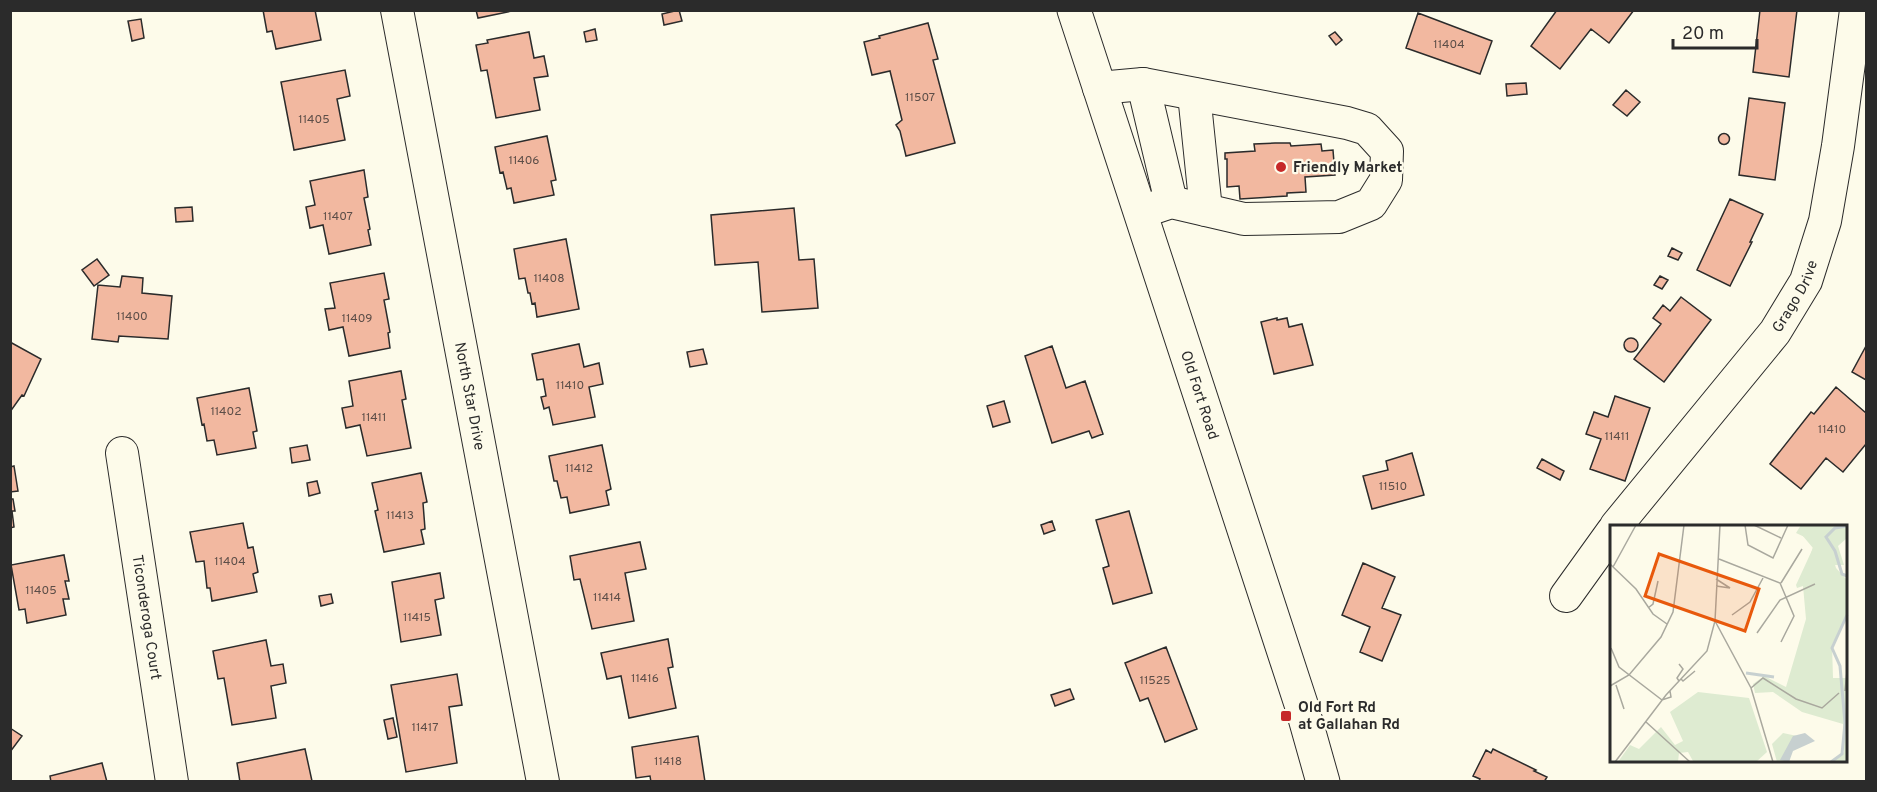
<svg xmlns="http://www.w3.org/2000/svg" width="1877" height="792" font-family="Overpass,sans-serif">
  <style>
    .building { fill: #f2b8a0; stroke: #2b2b2b; stroke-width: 1.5 }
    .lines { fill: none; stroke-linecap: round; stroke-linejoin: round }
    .minor-casing { stroke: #2b2b2b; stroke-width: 34 }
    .major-casing { stroke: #2b2b2b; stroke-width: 35 }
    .minor { stroke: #fdfbea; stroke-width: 32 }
    .major { stroke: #fdfbea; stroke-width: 33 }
    .poi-dot { fill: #c62828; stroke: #fdfbea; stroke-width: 2 }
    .labels { text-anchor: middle; stroke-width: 4.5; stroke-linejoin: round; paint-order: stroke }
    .number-label { font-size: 12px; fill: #5d4e48 }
    .poi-label { font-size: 15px; font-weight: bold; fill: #2b2b2b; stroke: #fdfbea; text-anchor: start }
    .street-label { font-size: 15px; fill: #2b2b2b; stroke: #fdfbea }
    .inset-river { fill: none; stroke: #c7d0d0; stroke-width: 3 }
    .inset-road { fill: none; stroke: #a9a89e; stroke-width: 1.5 }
    .view { fill: #e8590c; fill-opacity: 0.15; stroke: #e8590c; stroke-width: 3 }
    .inset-edge { fill: none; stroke: #2b2b2b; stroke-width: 3 }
  </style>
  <rect width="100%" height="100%" fill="#fdfbea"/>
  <path class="building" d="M263,10H315L321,40L276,49L272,31L267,32Z
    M476,10H517L478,18Z
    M679,10L682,21L664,25L662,14Z
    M1557,10H1634L1609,43L1591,29L1560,69L1531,46Z
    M1760,10H1797L1789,77L1753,72Z
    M1418,13L1492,41L1480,74L1406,48Z
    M141,19L144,38L132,41L128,21Z
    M928,23L938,59L933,60L955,143L906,156L900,131L896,125L902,120L890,71L872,75L864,42L880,38L879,36Z
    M595,29L597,40L586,42L584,32Z
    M529,32L534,58L544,56L548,76L534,78L540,110L496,118L487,70L481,71L476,45L488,43L487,40Z
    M1335,32L1342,40L1336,45L1329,36Z
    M345,70L350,96L337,99L345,140L294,150L281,82Z
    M1526,83L1527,94L1507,96L1506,84Z
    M1626,90L1640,102L1627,116L1613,105Z
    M1749,98L1785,103L1775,180L1739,175Z
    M1718.5 139a5.5 5.5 0 1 1 11 0a5.5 5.5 0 1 1-11 0Z
    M547,136L556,180L551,181L554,195L514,203L511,188L507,189L503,172L500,173L495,147Z
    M1275,143H1290L1291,146L1321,144L1322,151L1333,150L1335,175L1305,177L1306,192L1287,193V196L1240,199L1239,186L1227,187V159H1225V153L1255,151L1254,144Z
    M364,170L368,197L364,198L370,229L368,230L371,245L329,254L323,225L310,228L306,207L315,205L310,181Z
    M1730,199L1763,214L1750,242H1752L1730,286L1697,270Z
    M192,207L193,221L176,222L175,208Z
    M794,208L799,260L814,259L818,308L762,312L758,262L715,265L711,215Z
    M566,239L579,309L537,317L535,303L532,304L530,293H528L525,278L519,279L514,249Z
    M1672,248L1682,253L1678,260L1668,256Z
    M97,259L109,275L94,286L82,270Z
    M384,273L389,299L384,300L390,332L388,333L390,348L349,356L343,327L329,330L325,309L335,308L330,283Z
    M122,276L143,278L142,293L172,296L168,339L119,336L118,342L92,339L98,285L120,287Z
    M1660,276L1668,280L1662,289L1654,285Z
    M1681,297L1711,320L1664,382L1634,359L1661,324L1653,318L1663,305L1670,311Z
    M1277,318V320L1287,318L1289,327L1302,324L1313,365L1274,374L1261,322Z
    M1624 345a7 7 0 1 1 14 0a7 7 0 1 1-14 0Z
    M10,342L41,359L24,396L22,395L10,412Z
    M579,344L584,367L599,363L603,384L589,387L595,417L553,425L549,407L544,409L541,397L546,396L543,379L537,380L532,354Z
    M1052,346L1066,388L1085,381L1103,434L1092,438L1089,431L1052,443L1025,356Z
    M1866,346V380L1852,372Z
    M703,349L707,364L690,367L687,352Z
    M401,371L406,399L402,400L411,448L367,456L360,425L346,428L342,408L353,406L349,381Z
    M1836,387L1866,413V444L1843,472L1826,458L1801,489L1770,464L1811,412L1814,414Z
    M249,388L257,431L253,432L256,448L217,455L214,440L207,441L204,424L202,425L197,398Z
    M1615,396L1650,408L1625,481L1590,469L1601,439L1586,434L1594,412L1608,417Z
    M1004,401L1010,422L993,427L987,406Z
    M307,445L310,460L292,463L290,448Z
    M602,445L611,489L606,491L609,505L570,513L567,497L561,498L557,481H554L549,456Z
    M1412,453L1424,495L1372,509L1363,476L1388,470L1386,461Z
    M1542,459L1564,471L1560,480L1537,468Z
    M14,466L18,491L10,492V467Z
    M421,473L427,502L423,503L425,529L421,530L424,544L384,552L375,511L378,510L372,483Z
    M317,481L320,493L309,496L307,483Z
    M10,499H13L15,511H12L14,527L10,528Z
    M1129,511L1152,593L1113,604L1103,568L1109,566L1096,520Z
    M1052,521L1055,530L1044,534L1041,525Z
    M243,523L248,548L253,547L258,572L253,574L257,592L212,601L210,588H207L204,561L196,562L190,532Z
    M640,542L646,569L625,573L634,621L592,629L580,579L574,580L570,556Z
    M64,555L69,581H65L69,599H63L66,615L27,623L25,609L19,610L11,565Z
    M1363,563L1395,577L1382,608L1401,615L1382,661L1360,652L1370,627L1342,615Z
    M440,573L444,598L435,600L441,635L401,642L392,582Z
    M331,594L333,603L321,606L319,596Z
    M668,639L673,667L668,668L676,708L629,718L621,676L607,679L601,653Z
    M266,640L271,666L283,664L286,683L271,686L276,718L232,725L224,678L218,679L213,651Z
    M1166,647L1197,729L1165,742L1148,698L1140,701L1125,663Z
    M457,674L462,705L449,707L457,763L406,772L391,685Z
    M1070,689L1074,699L1055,706L1051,695Z
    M393,718L397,737L388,739L384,720Z
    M10,728L22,736L10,752Z
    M698,736L705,782H651L650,776L636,778L632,747Z
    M305,749L312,781L240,782L237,763Z
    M1493,749L1536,770L1534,771L1547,777L1544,782L1479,781L1480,779L1473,776L1486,750L1491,753Z
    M102,763L107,782H51L50,776Z"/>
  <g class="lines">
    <defs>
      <g id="minor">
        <path id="s1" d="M397,10L543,782"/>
        <path d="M1143,84L1171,202"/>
        <path d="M1099,88L1143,84L1347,123L1367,129L1387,151L1386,180L1371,204L1339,217L1244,219L1171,202L1141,212"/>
        <path d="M1194,94L1206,210"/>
        <path id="s2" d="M122,453L172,782"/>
        <path id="s3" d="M1616,526L1775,332L1806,281L1825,221L1838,146L1856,10"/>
        <path d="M1566,596L1612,532"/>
      </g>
      <g id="major">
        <path id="s4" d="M1074,10L1301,704L1323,782"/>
      </g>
    </defs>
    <use href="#minor" class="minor-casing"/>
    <use href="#major" class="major-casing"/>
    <use href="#minor" class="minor"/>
    <use href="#major" class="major"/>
  </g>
  <g class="poi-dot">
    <circle cx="1281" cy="167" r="6"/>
    <rect x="1280" y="710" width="12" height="12" rx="3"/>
  </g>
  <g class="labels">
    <g class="number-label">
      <text x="1449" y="48">11404</text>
      <text x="920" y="101">11507</text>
      <text x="314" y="123">11405</text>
      <text x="524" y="164">11406</text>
      <text x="338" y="220">11407</text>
      <text x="549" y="282">11408</text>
      <text x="132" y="320">11400</text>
      <text x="357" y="322">11409</text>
      <text x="570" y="389">11410</text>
      <text x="226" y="415">11402</text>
      <text x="374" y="421">11411</text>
      <text x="1832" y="433">11410</text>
      <text x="1617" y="440">11411</text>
      <text x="579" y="472">11412</text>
      <text x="1393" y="490">11510</text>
      <text x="400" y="519">11413</text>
      <text x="230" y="565">11404</text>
      <text x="41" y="594">11405</text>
      <text x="607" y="601">11414</text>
      <text x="417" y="621">11415</text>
      <text x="645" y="682">11416</text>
      <text x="1155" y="684">11525</text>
      <text x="425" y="731">11417</text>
      <text x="668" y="765">11418</text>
    </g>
    <g class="poi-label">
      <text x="1293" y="172">Friendly Market</text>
      <text x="1298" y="712">Old Fort Rd<tspan x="1298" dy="17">at Gallahan Rd</tspan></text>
    </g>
    <g class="street-label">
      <text dy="5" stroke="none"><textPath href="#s3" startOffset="292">Grago Drive</textPath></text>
      <text dy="5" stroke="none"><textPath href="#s4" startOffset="405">Old Fort Road</textPath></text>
      <text dy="5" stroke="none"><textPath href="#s1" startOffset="393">North Star Drive</textPath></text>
      <text dy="5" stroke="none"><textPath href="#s2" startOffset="166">Ticonderoga Court</textPath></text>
    </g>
  </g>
  <g transform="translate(1610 525)">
    <rect width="237" height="237" fill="#fdfbea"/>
    <path d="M191,0H237V13L228,21L234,40H209L193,55L203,22L199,14L186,8ZM88,167L139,173L157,227L146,237L83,236L78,227L69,228L68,237H8L20,220L29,224L51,202L65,220L73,216L60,187Z" fill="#deebd1"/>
    <path d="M206,0H237L223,10L220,23L226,43L237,55V92L222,120L223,153H237V237H222L234,227L233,199L192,187L163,167L145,168L143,159L154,151L176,162L196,94L193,61L187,63L186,60L203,23L192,10ZM173,208L187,211L174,235L188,237H167L162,219Z" fill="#deebd1"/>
    <path d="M195,208L205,216L183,226L179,237L170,235L183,211Z" fill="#c7d0d0"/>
    <path class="inset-river" d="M237,1L225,3L216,12L225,26L232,49L237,51M136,148L164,152M221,237L232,229L235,198L230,141L222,123L237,90"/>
    <path class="inset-road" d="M135,0L138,20L163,33L178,0M144,0L171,13M109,34L170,58L184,91L171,117M0,39L26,64L43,89L57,99M3,42L26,0M171,58L192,24M106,61L120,63L106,54M38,83L43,79L48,56M122,90L140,77L153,53M105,96L141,163L163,237M147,108L170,75L205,59M1,123L9,142L52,175L61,172L60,166M69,139L73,144L67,153L69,156M71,154L73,156L85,146M6,160L14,184M0,161L19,150L51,112L63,87L74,0M141,163L153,153L186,174L212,183L229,168M235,166L237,146M36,197L80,237M5,237L56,170L97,126L105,96L110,0"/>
    <path class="view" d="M49,29L149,64L135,106L35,71Z"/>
    <rect width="237" height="237" class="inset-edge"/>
  </g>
  <rect width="1877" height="792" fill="none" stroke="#2b2b2b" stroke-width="24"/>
  <path d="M1673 39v9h84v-9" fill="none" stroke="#2b2b2b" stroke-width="3"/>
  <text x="1682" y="39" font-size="18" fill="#2b2b2b" stroke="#fdfbea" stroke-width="4.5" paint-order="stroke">20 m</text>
</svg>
